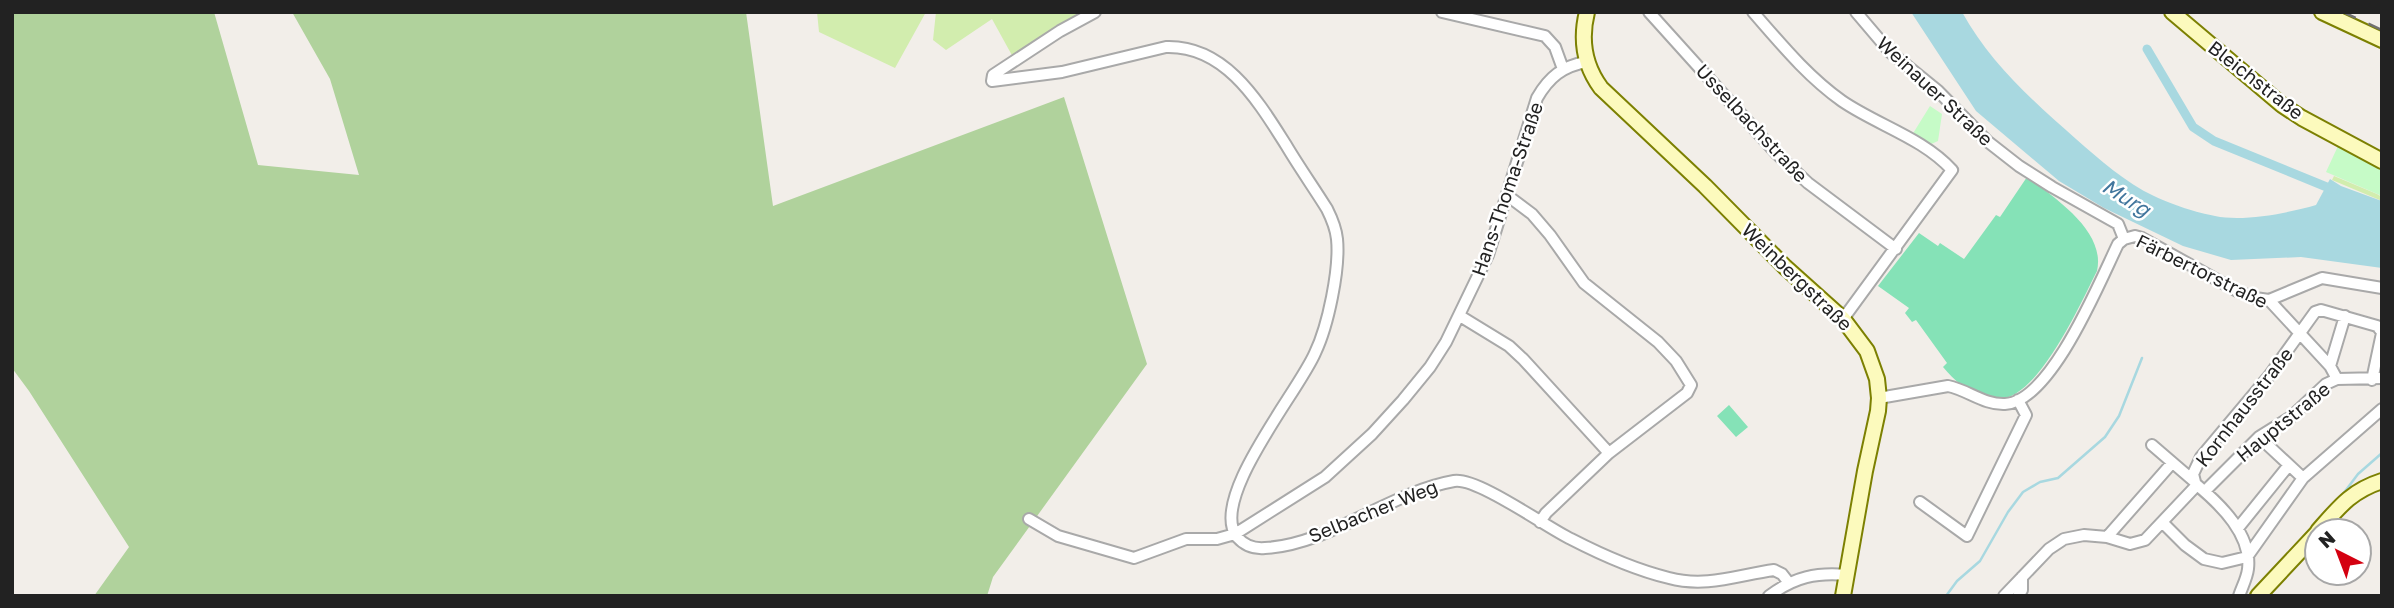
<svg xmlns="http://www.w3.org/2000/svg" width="2394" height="608" font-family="'Golos Text',sans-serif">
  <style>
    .grass { fill: #d2edae }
    .forest { fill: #b0d29c }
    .park { fill: #c6fbc7 }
    .pitch { fill: #85e2b7 }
    .water { fill: #a8d8e0 }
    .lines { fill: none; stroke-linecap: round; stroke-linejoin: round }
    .stream { stroke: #a8d8e0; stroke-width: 2.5 }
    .canal { stroke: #a8d8e0; stroke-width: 9 }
    .street-casing { stroke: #a9a9a9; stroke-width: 14 }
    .secondary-casing { stroke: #7c8002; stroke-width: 18 }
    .street { stroke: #fff; stroke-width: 10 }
    .secondary { stroke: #fcfabd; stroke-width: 14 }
    .rail { stroke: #707070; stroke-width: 2.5; stroke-dasharray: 14 14; stroke-linecap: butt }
    .labels { text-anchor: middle; stroke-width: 5; stroke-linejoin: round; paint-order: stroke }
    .street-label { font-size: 19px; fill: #222; stroke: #fff }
    .water-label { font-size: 21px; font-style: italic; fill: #41769d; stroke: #fff }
  </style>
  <rect width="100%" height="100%" fill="#f2eee9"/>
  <path class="grass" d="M817,12H926L895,68L819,32Z
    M936,12H1087L1014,59L992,19L946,50L933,40Z
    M2334,176L2377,194L2382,197V201L2332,180Z"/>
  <path class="forest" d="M12,12H214L258,165L359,175L330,79L292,12H746L773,206L1064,97L1147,364L993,577L987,596H94L129,547L29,391L12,368Z"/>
  <path class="park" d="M1930,106L1942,114L1938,141L1929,145L1912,135Z
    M2338,146L2382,169V196L2326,172Z"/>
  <path class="pitch" d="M2027,177C2055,198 2106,231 2097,271C2081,302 2038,401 1997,399C1993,399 1986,396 1982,394C1964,389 1955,381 1943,367L1947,363L1916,320L1912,322L1905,313L1909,308L1878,286L1919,233L1938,246L1940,243L1964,259L1996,215L2000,217Z
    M1729,405L1748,427L1736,437L1717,416Z"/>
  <path class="water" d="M1911,12H1962C1990,63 2033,101 2076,139C2099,159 2126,183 2154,196C2170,204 2198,213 2215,216C2244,222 2288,213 2316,205L2330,179L2341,186L2379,200L2382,201V268L2301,257L2231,260L2183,246L2104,208L2059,181L1976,111Z"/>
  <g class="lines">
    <path class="stream" d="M2340,498L2358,474L2382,453
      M1946,596L1957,581L1980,561L2008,512L2023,492L2040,482L2058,478L2105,437L2119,416L2142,358"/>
    <path class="canal" d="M2147,49L2193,127L2214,141L2334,190"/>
    <defs>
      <path id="street" d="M1095,12L1060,31L993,75L992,81L1062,72L1166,47C1225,45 1258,101 1286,145C1299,167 1314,188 1327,209C1332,219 1336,229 1337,239C1340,269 1328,326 1315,353C1299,391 1208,499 1237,537C1244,545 1254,549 1265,548C1328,545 1391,492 1454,481C1477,477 1546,527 1571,539C1602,555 1636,570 1669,578C1706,588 1738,575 1774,570L1782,574L1789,583
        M1442,12L1545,36L1555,47L1563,69
        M1649,12L1777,154L1808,183L1896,249
        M1753,12C1781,44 1807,76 1842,101C1877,125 1923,138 1952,170L1843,319
        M1856,12L1890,52L1938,91L1987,141L2019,166L2052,187L2118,224L2124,239
        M1508,196L1532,214L1550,235L1584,283L1658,342L1676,361L1691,385L1687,393L1609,453L1546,513L1540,522
        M2124,239L2135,236L2142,238L2237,291L2255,298L2269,300L2330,366L2337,379
        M2269,300L2322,278L2382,288
        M1460,316L1509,346L1523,359L1609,453
        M2330,366L2345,316
        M2372,380L2382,333
        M1879,398L1948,386C1968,390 1984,405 2005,404C2051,402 2100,281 2118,244L2124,239
        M2259,437L2303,478
        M2152,445L2195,482
        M2195,482L2193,474L2201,457L2269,376L2315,312L2321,310L2377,326L2382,332
        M2205,491L2259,437L2291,417L2326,384L2337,379L2382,378
        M1920,502L1967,536L2026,415L2018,400
        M1029,519L1058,536L1134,558L1186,539H1217L1235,534L1325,477L1372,434L1403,400L1430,367L1446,342L1488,255L1537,98C1549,77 1563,66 1586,62
        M2162,522L2185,545L2204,559L2222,563L2247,557L2303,478L2382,409
        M2238,528L2289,465
        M2107,537L2172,463
        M1769,596C1794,577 1817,572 1847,575
        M2004,596L2049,549L2064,539L2084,535L2107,537L2130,544L2145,540L2197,485C2221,505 2252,535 2248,569C2247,578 2242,587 2239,596
        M2018,596L2022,590V577"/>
      <path id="secondary" d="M1587,12C1580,40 1584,65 1601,88L1705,186L1785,267L1843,319L1867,351L1877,379L1879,398L1878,411L1865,471L1843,596
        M2172,12L2282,105L2302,118L2382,161
        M2322,12L2382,40
        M2318,531C2339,507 2351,491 2382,481
        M2258,596L2317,533"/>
    </defs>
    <use href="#street" class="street-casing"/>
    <use href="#secondary" class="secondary-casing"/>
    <use href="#street" class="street"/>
    <use href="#secondary" class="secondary"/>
    <path class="rail" d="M2343,12L2382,30"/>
  </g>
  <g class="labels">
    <g class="street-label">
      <text transform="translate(2256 80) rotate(38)" y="7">Bleichstraße</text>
      <text transform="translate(1935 91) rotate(43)" y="7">Weinauer Straße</text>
      <text transform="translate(1752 123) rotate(47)" y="7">Usselbachstraße</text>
      <text transform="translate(1507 189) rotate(-71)" y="7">Hans-Thoma-Straße</text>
      <text transform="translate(2202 271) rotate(26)" y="7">Färbertorstraße</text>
      <text transform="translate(1797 277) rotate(44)" y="7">Weinbergstraße</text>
      <text transform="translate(2244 407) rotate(-52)" y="7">Kornhausstraße</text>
      <text transform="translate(2283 422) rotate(-39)" y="7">Hauptstraße</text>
      <text transform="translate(1373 511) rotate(-22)" y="7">Selbacher Weg</text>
    </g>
    <g class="water-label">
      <text transform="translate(2126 198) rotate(32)" y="7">Murg</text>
    </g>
  </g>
  <rect width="2394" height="608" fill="none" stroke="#222222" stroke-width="28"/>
  <g transform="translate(2338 552) rotate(318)"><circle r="33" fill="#ffffff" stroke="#a7a7a7" stroke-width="2"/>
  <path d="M0-5L12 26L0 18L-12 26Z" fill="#d40010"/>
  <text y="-10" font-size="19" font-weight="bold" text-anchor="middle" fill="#222222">N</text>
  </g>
</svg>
